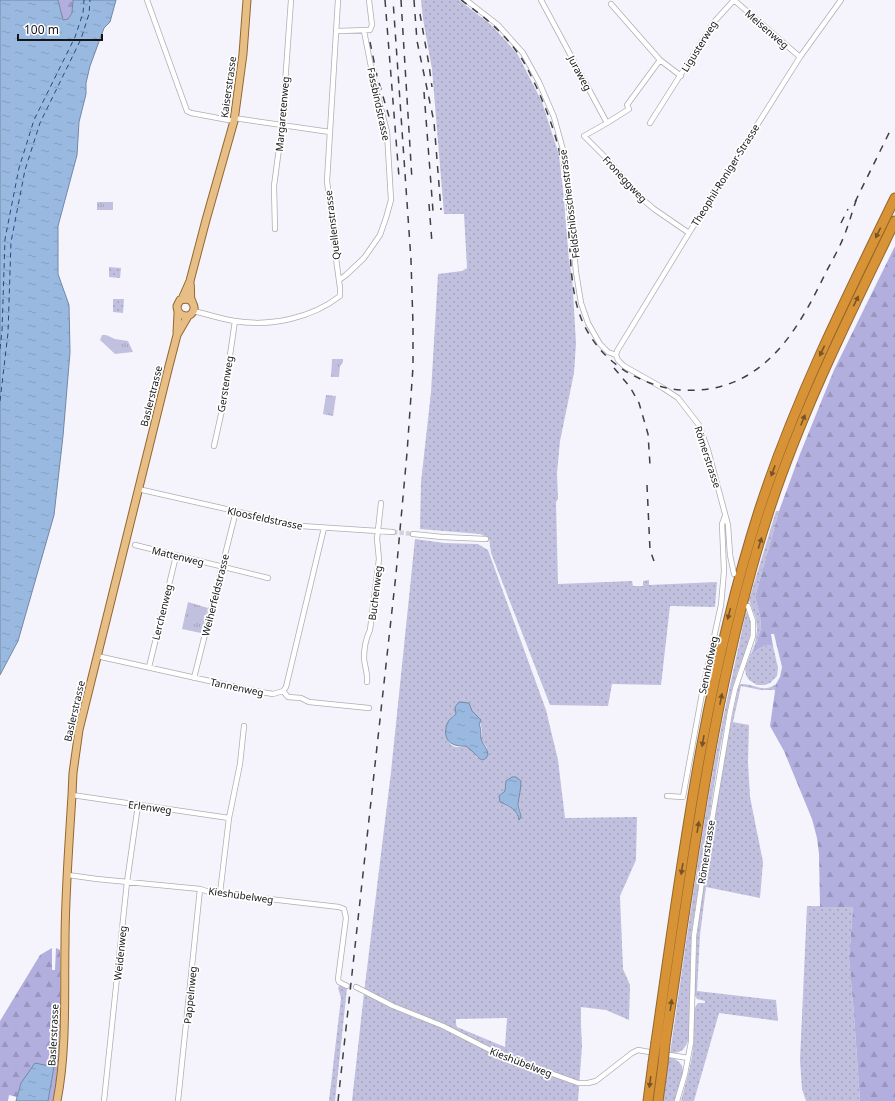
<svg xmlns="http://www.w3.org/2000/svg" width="895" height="1101" font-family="'Noto Sans',sans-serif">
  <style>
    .grass { fill: url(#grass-dots); fill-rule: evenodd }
    .forest { fill: url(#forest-firs) }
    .park { fill: url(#park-tufts) }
    .water { fill: url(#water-ripples); stroke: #7288a5 }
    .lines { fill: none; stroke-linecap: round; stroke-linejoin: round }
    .ferry { stroke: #234c7f; stroke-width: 1; stroke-dasharray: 5 4; stroke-linecap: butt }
    .minor-tunnel { stroke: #d3d3da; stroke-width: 4.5; stroke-dasharray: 4.5 2; stroke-linecap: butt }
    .minor-casing { stroke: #aeaeb4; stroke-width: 6 }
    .primary-casing { stroke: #94672c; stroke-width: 9 }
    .motorway-casing { stroke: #94672c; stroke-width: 11 }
    .minor { stroke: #fff; stroke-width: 4.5 }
    .primary { stroke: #e8be87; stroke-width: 7 }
    .motorway { stroke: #d99337; stroke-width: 9 }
    .rail { stroke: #403f43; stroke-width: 1.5; stroke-dasharray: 7 7; stroke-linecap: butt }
    .motorway-bridge-casing { stroke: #94672c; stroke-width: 11; stroke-linecap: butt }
    .motorway-bridge { stroke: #d99337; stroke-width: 9 }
    .oneway { fill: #775428 }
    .labels { text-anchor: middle; stroke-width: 3.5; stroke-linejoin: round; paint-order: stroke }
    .street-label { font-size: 10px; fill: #151518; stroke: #fff }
  </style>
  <defs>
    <pattern id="grass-dots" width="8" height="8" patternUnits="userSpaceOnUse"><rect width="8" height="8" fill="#c1c0de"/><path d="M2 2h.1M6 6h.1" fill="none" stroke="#a5a4be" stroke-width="1.8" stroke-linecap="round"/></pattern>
    <pattern id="forest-firs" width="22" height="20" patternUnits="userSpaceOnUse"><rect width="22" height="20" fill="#b2afdf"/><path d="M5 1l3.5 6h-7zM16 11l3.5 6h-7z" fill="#9896bf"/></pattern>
    <pattern id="park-tufts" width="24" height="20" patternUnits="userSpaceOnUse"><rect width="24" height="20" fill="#c1c0de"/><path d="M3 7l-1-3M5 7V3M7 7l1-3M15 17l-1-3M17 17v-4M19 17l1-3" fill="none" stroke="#a5a4be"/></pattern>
    <pattern id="water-ripples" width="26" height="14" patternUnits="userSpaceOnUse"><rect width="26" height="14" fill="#9ab9e1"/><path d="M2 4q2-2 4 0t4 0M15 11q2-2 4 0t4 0" fill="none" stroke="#849ec0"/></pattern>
  </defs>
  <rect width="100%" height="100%" fill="#f5f4fc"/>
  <path class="grass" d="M421,0H459L490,24L505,40L518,55L542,102L559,155L564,199L569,261L572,276L576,343L574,373L560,441L557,473L558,499L556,502L558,584L632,581L633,586H643V581L649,580V585L717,582L715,607L670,606L661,685L612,684L608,706L550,705L491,553L489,538L480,534L420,529L421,482L431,392L438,274L462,271L467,268L464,214H444L432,69L423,19Z
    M109,267L121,268L120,278L109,277Z
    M113,299H124L123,313L113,312Z
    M776,511H779L755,597L760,616L761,628L757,641L751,654C760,649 762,644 773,646L778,668L777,676L770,683L765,685H757L749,680L746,675L745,668L755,643L757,630L756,619L749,600Z
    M415,539L444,543L478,544L488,550L546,710L558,760L565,818L637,817L636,860L620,896L623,969L630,985L629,1020L606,1010L581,1007V1026L582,1046L578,1101H352L364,993L391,772ZM469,703L472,711L479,719L482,730L481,739L487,748L477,758L474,752L466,746C463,747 459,747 456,747C445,744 444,728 450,720C453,715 464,707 469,703ZM505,785H521C518,793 517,805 521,813L519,817L514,810L500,802L505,791ZM507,1018L505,1047L457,1027L456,1024V1019Z
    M746,612L750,617L751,627L749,643L737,673L730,697L719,754L691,936L689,1039C684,1050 682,1053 670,1053C685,953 698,853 716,754C725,706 736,659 746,612Z
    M741,684C754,683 763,694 776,684V690H761L741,686L733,722L749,725L748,762L750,797L763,862L760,898L706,887L700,935L697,991L776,1000L778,1021L719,1013L694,1101H681C686,1081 693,1060 694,1039C695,1030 691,1009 698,1003H705V1001L697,999L694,994L697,935L706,868L711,851L710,849C718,794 727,739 739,685Z
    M807,906L853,907L849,958L854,1015L860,1101H806L802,1089L800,1060Z
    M340,985L347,988L335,1101H329L341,998L338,988Z
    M669,1057C693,1063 680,1084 675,1101H663Z"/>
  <path class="forest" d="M58,0H73L72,13L68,19L63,20Z
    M895,246V1101H860L854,1015L849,958L853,907H820L819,854L817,838L812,819L784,751L770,726L776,684L780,677L782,667L774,634H771L773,646C763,644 758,649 751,655L757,641L761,628L760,616L755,597L779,511L800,454L834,370Z
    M52,948V970H55L56,948L60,950C60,1001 62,1051 53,1101H48L54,1067L21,1083L17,1097L9,1095L8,1101H0V1021L40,955Z"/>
  <path class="park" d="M97,202H113V210H97Z
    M102,335H106L115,339L128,341L133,352L115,354L100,340Z
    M332,359H343V362L340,366L339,377H331Z
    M326,395L336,396L333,416L323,414Z
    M188,602L208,608L201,633L182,629Z"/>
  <path class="water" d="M0,0H58L63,20L68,19L72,13L73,0H116L110,22L104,28L90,66L86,83V94L79,122L77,155L58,226V274L69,305L70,352L63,436L54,515L18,641L0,675Z
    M459,702L469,703L472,711L481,720L479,724C482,731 480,733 481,738C482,744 487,747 488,755C482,766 477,755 472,751C470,749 468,748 466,746C451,747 442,740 447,724C449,719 453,717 456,714L455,707Z
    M512,777H516L521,781C521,789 519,796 518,804C518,808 521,813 521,817L519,820C518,810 509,806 500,802L499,796L505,791L506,781Z
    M35,1063L54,1067L48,1101H16L21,1083Z"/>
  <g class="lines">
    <path class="ferry" d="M0,349L2,331L5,239L19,168L34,120L75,37L83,13L84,0
      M0,401L8,333L11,242L25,170L40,123L81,39L89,14L90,0"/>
    <path class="minor-tunnel" d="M393,532L413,534"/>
    <defs>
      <path id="minor" d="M147,0L187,111L191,113L234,121
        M466,0L498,25L523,53L539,82L554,117L565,157L576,272L581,303L588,323L600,344L608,352L616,355
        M541,0L607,123L584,136L607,159L641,198L654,209L689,233
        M734,0L800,57
        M611,4L660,60L681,76
        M337,31L370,30L372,25L369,0
        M234,118L330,132
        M607,123L629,109L627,105L660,60
        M650,123L714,22L734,0
        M275,229L274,186L282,126L291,0
        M339,280L346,275L364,258L380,235L386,218L391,200L387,132L373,77L364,31
        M193,311C207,314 221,319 235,321C270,327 312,318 340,296V288L337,266L327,181L338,0
        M616,355L617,351L689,233L800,57L841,0
        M616,355L618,360L624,366L663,388L678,398L699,425L708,450L728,525L730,555L734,574
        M214,446L222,410L235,321
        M138,489L301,526L393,532
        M413,534L442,537L486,539
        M135,545L268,578
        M97,656L250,690L273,694L283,691L286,687L324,528
        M149,667L176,556
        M194,678L236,511
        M367,682C368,674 365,667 364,659C364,649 366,638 370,630L379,559L377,539L381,503
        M283,691L288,697L301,698L309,702L369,708
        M72,795L229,818
        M667,796L683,797L703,688L721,605L724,571L722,524L725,516
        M68,875L97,879L200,889L209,892L339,907L344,909L346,918L338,979L339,982L347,986
        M220,893L229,818L240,764L244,726
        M356,987L393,1006L443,1026L500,1055L578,1083H588L596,1081L632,1053L638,1050L655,1053
        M664,1054L688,1058
        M104,1101L127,882L138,805
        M178,1101L200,889
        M677,1101L685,1074L691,1042L694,936L704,868L730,712L735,689L753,636V621L748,606"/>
      <path id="primary" d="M190,283C191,288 190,294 191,300C192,303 195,305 194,309C191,320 177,317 177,306L180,300L187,299L192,301
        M182,299L190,281L206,220L234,121L243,54L247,0
        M177,333L178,313
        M57,1101C67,1049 64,996 65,944C65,894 69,845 72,795L73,773L79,730L168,370L177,335L188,316"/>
      <path id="motorway" d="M656,1042C682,863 704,683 759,511C794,403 845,300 895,198
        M665,1043C692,866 713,685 768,514C801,412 849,316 895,221
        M648,1101L653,1063
        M658,1101L663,1064"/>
    </defs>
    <use href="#minor" class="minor-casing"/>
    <use href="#primary" class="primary-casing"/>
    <use href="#motorway" class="motorway-casing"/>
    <use href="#minor" class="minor"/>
    <use href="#primary" class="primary"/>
    <use href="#motorway" class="motorway"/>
    <path class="rail" d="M385,0L399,177
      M401,0L412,180
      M414,0L417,41L434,122L441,210
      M461,0C482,15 502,31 517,52C525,62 530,74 536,86C546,108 555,131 560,155C566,181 567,208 569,235C571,264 571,298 584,325C600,357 626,376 659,386C675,391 693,391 709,389C771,379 801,324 826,272C833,259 841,245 846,231C850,220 853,209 857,198
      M420,14L429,65L432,87
      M370,42L377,76L390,120
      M424,92L433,211
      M855,202L890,131
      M429,204L432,243
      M841,223L848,209
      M614,368L630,387L639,403L648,434L650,465
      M647,485L650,550L654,561
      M338,1101L396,574L407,453L413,367V325L411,260L393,0"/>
    <defs>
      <path id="motorway-bridge" d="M653,1063L656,1042
        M663,1064L665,1043"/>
    </defs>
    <use href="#motorway-bridge" class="motorway-bridge-casing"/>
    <use href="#motorway-bridge" class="motorway-bridge"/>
  </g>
  <defs><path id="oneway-solid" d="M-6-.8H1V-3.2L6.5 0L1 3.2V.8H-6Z"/></defs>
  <g class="oneway">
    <use href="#oneway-solid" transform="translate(878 233) rotate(116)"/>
    <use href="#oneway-solid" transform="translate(856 301) rotate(-64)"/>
    <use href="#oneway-solid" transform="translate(822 351) rotate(115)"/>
    <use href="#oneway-solid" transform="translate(803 420) rotate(-68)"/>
    <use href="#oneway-solid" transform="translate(773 471) rotate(110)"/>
    <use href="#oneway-solid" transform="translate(760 543) rotate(-73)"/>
    <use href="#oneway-solid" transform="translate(729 614) rotate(104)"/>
    <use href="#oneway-solid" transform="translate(721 699) rotate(-79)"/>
    <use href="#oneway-solid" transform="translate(703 741) rotate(100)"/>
    <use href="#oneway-solid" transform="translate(698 827) rotate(-81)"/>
    <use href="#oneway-solid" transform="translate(682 869) rotate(99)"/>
    <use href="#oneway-solid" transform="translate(671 1005) rotate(-82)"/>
    <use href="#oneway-solid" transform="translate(650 1082) rotate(98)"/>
  </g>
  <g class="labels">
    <g class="street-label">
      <text transform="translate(767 29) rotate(41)" y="4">Meisenweg</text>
      <text transform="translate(699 46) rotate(-58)" y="4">Ligusterweg</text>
      <text transform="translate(580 73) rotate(62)" y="4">Juraweg</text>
      <text transform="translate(228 87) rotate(-82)" y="4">Kaiserstrasse</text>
      <text transform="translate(379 104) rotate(78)" y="4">Fassbindstrasse</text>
      <text transform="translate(282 114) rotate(-85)" y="4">Margaretenweg</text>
      <text transform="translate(725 175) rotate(-58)" y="4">Theophil-Roniger-Strasse</text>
      <text transform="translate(625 179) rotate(47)" y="4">Froneggweg</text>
      <text transform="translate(569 204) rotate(-97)" y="4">Feldschlösschenstrasse</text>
      <text transform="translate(332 225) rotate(-97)" y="4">Quellenstrasse</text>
      <text transform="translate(225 384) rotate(-81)" y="4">Gerstenweg</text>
      <text transform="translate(151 396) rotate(-76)" y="4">Baslerstrasse</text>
      <text transform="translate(708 457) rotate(72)" y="4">Römerstrasse</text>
      <text transform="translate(265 518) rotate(12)" y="4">Kloosfeldstrasse</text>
      <text transform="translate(178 556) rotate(14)" y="4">Mattenweg</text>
      <text transform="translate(375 593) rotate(-83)" y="4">Buchenweg</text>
      <text transform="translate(215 595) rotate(-76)" y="4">Weiherfeldstrasse</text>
      <text transform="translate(162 612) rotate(-76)" y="4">Lerchenweg</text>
      <text transform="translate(708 665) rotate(-78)" y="4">Sennhofweg</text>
      <text transform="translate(237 687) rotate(12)" y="4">Tannenweg</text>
      <text transform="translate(74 711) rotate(-77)" y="4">Baslerstrasse</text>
      <text transform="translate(150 807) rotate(8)" y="4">Erlenweg</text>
      <text transform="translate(706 852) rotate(-81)" y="4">Römerstrasse</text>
      <text transform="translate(241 895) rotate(8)" y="4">Kieshübelweg</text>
      <text transform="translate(120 953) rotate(-84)" y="4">Weidenweg</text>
      <text transform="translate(190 995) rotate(-84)" y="4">Pappelnweg</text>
      <text transform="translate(53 1035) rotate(-87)" y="4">Baslerstrasse</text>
      <text transform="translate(521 1062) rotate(21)" y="4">Kieshübelweg</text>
    </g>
  </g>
  <path d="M18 34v6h84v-6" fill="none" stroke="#151518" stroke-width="2"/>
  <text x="24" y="34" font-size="12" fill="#151518" stroke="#ffffff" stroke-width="3" paint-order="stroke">100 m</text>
</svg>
